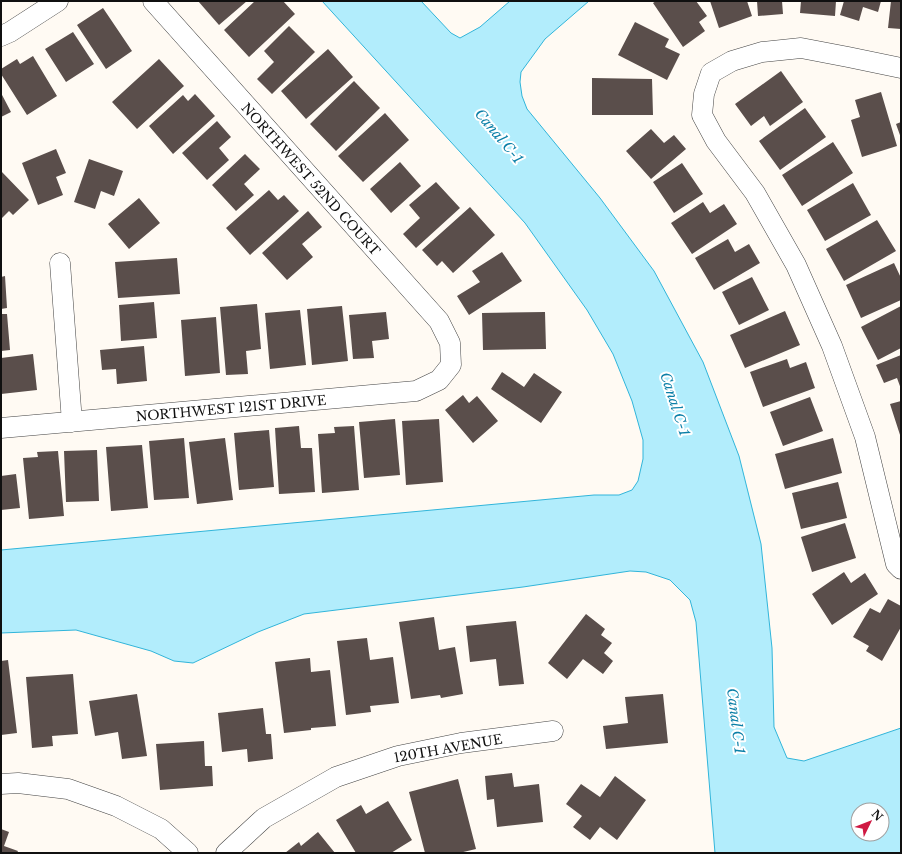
<svg xmlns="http://www.w3.org/2000/svg" width="902" height="854" font-family="'Libre Baskerville',serif">
  <style>
    .water { fill: #b2edfc; stroke: #31b5da; fill-rule: evenodd }
    .building { fill: #5a4e4b }
    .lines { fill: none; stroke-linecap: round; stroke-linejoin: round }
    .minor-casing { stroke: #434343; stroke-width: 21 }
    .minor { stroke: #fff; stroke-width: 20 }
    .labels { text-anchor: middle; stroke-width: 4; stroke-linejoin: round; paint-order: stroke }
    .street-label { font-size: 13px; fill: #101010; stroke: #fff }
    .water-label { font-size: 14px; font-style: italic; fill: #0b7fa7; stroke: #fff }
  </style>
  <rect width="100%" height="100%" fill="#fffaf3"/>
  <path class="water" d="M322,1H421L451,33L460,38L480,27L510,1H589L545,39L521,72L520,82L522,96L527,109L600,198L654,271L703,362L739,456L761,544L772,648L774,727L787,758L804,761L901,728V853H715L696,622L690,600L670,580L646,572L630,571L523,587L304,614L258,632L193,663L174,661L151,651L76,630L1,633V550L594,495H619L632,490L638,481L643,459V440L632,401L613,354L587,310L525,223ZM858,810H882V834H858Z"/>
  <path class="building" d="M198,1H247L219,25Z
    M255,1H283L295,14L249,57L224,30Z
    M656,1H696L707,16L699,22L705,31L683,47L653,3Z
    M710,1H747L752,16L719,28Z
    M757,1H782L783,14L758,16Z
    M801,1H836L835,16L800,13Z
    M844,1H881L878,12L863,7L859,21L840,15Z
    M891,1H901V29L888,28Z
    M103,8L132,51L106,69L77,25Z
    M635,22L669,39L665,47L680,54L667,80L618,55Z
    M289,26L315,52L272,94L257,79L274,62L264,51Z
    M73,32L94,64L66,82L45,49Z
    M328,49L353,77L306,119L281,91Z
    M33,56L57,96L27,115L1,74V69L17,59L20,64Z
    M159,59L184,86L137,129L112,102Z
    M781,71L803,102L770,126L764,116L751,126L735,104Z
    M592,78L652,79L653,115H592Z
    M354,81L380,108L336,151L310,124Z
    M881,92L897,146L862,157L851,120L860,117L855,100Z
    M1,93L11,112L1,117Z
    M195,94L215,116L173,154L149,126L183,95L188,101Z
    M805,108L826,137L780,170L759,141Z
    M385,113L409,140L363,182L338,156Z
    M217,121L231,137L219,148L229,160L207,180L182,153Z
    M901,122V138L896,124Z
    M651,129L664,143L674,135L686,149L651,179L626,151Z
    M833,142L853,173L802,206L782,175Z
    M56,149L66,173L56,177L63,195L38,205L22,163Z
    M245,154L260,169L244,184L254,195L236,211L212,185Z
    M89,159L123,171L114,196L101,191L95,209L74,202Z
    M400,162L421,186L391,213L370,189Z
    M682,163L703,194L674,213L653,182Z
    M1,171L29,200L13,215L9,211L1,219Z
    M436,182L460,208L416,248L403,234L420,218L409,205Z
    M853,183L871,215L825,241L807,210Z
    M269,190L278,200L284,195L299,211L250,255L226,228Z
    M139,198L160,223L129,249L108,224Z
    M703,202L710,213L724,204L737,224L692,254L671,223Z
    M470,207L495,235L453,273L442,261L437,266L422,250Z
    M308,211L322,227L302,244L313,257L287,280L262,253Z
    M877,220L896,251L844,281L826,249Z
    M728,239L735,252L749,244L760,263L714,290L695,258Z
    M502,252L522,281L469,315L457,296L480,282L472,271Z
    M177,258L180,294L118,298L115,262Z
    M894,263L901,278V300L861,318L846,285Z
    M5,276L7,308L1,309V277Z
    M752,277L769,310L739,325L722,292Z
    M154,302L157,338L121,341L119,305Z
    M257,304L261,349L246,351L248,374L226,375L220,307Z
    M342,306L348,361L312,365L307,309Z
    M901,306V348L878,360L861,327Z
    M300,310L306,365L270,369L265,313Z
    M785,311L800,345L745,368L730,335Z
    M386,312L389,339L372,341L374,358L353,359L349,315Z
    M545,312L546,349L483,350L482,313Z
    M1,314H7L10,350L1,351Z
    M216,317L220,373L185,376L181,320Z
    M144,346L147,381L117,384L116,369L102,370L100,350Z
    M33,354L37,390L1,394V358Z
    M901,355V389L897,378L884,383L876,365Z
    M787,359L790,368L806,362L815,388L763,407L750,372Z
    M502,372L524,387L534,373L562,392L541,423L491,389Z
    M463,395L469,403L477,396L498,421L473,443L445,410Z
    M810,397L823,431L783,446L770,412Z
    M901,401V438L890,404Z
    M395,419L400,475L364,478L359,422Z
    M439,419L443,482L406,485L402,421Z
    M299,426L301,448H312L315,492L279,494L275,428Z
    M354,426L359,490L322,493L318,434L335,433L334,427Z
    M269,430L274,487L239,490L234,433Z
    M184,438L189,498L154,500L149,441Z
    M225,438L233,500L197,504L189,442Z
    M833,438L842,473L785,489L775,454Z
    M142,445L148,508L111,511L106,447Z
    M97,450L99,501L66,502L64,451Z
    M58,451L64,516L29,519L23,458L38,457L37,452Z
    M16,474L20,508L1,510V476Z
    M838,482L847,518L801,529L792,493Z
    M845,523L856,558L812,572L801,537Z
    M844,572L851,583L865,573L878,594L832,625L812,594Z
    M888,599L901,606V627L882,661L866,651L869,646L853,637L870,608L880,613Z
    M586,614L605,629L601,635L612,643L604,653L613,661L603,674L583,659L567,679L548,663Z
    M434,617L439,650L455,647L463,694L441,698L440,695L411,699L399,622Z
    M516,621L524,684L499,686L496,659L470,662L466,626Z
    M367,638L370,660L393,657L399,703L370,706L371,712L346,715L337,641Z
    M310,658L311,672L330,670L336,726L311,728V730L284,733L275,662Z
    M8,660L17,733L1,735V661Z
    M73,674L78,734L52,736L53,746L32,748L26,677Z
    M137,694L147,756L122,759L118,732L95,736L89,701Z
    M663,694L668,743L606,749L603,726L628,723L625,697Z
    M263,708L266,734H271L273,759L248,762L247,749L222,752L218,713Z
    M204,741L205,766H212L213,786L160,790L156,744Z
    M512,773L514,787L539,784L543,822L497,827L494,799L487,800L485,776Z
    M615,776L646,800L617,840L600,827L590,840L573,827L582,816L566,804L581,784L600,797Z
    M458,779L476,849L459,853H425L409,792Z
    M388,801L412,840L391,853H356L336,820L361,805L366,814Z
    M1,829L9,832L4,846L18,851L17,853H1Z
    M318,832L335,853H285L299,842L301,846Z"/>
  <g class="lines">
    <defs>
      <path id="minor" d="M1,36L10,32L58,1
        M901,68L848,57L801,48L762,52L732,61L711,73L704,94L702,115L716,141L755,193L796,265L832,346L865,437L896,564L901,569
        M60,263L72,422
        M1,428L416,391L439,380L451,365L450,343L439,321L153,1
        M1,784L18,783L68,789L116,806L161,829L188,853
        M226,853L264,818L336,777L398,756L461,743L553,731"/>
    </defs>
    <use href="#minor" class="minor-casing"/>
    <use href="#minor" class="minor"/>
  </g>
  <g class="labels">
    <g class="street-label">
      <text transform="translate(311 179) rotate(48)" y="5">NORTHWEST 52ND COURT</text>
      <text transform="translate(231 408) rotate(-5)" y="5">NORTHWEST 121ST DRIVE</text>
      <text transform="translate(448 748) rotate(-10)" y="5">120TH AVENUE</text>
    </g>
    <g class="water-label">
      <text transform="translate(499 136) rotate(50)" y="5">Canal C-1</text>
      <text transform="translate(675 404) rotate(72)" y="5">Canal C-1</text>
      <text transform="translate(736 721) rotate(83)" y="5">Canal C-1</text>
    </g>
  </g>
  <rect width="902" height="854" fill="none" stroke="#101010" stroke-width="4"/>
  <g transform="translate(870 822) rotate(47)"><circle r="19" fill="#ffffff" stroke="#9f9f9f"/>
  <path d="M0-3L7 15L0 10L-7 15Z" fill="#cf1942"/>
  <text y="-6" font-size="11" font-weight="bold" text-anchor="middle" fill="#101010">N</text>
  </g>
</svg>
